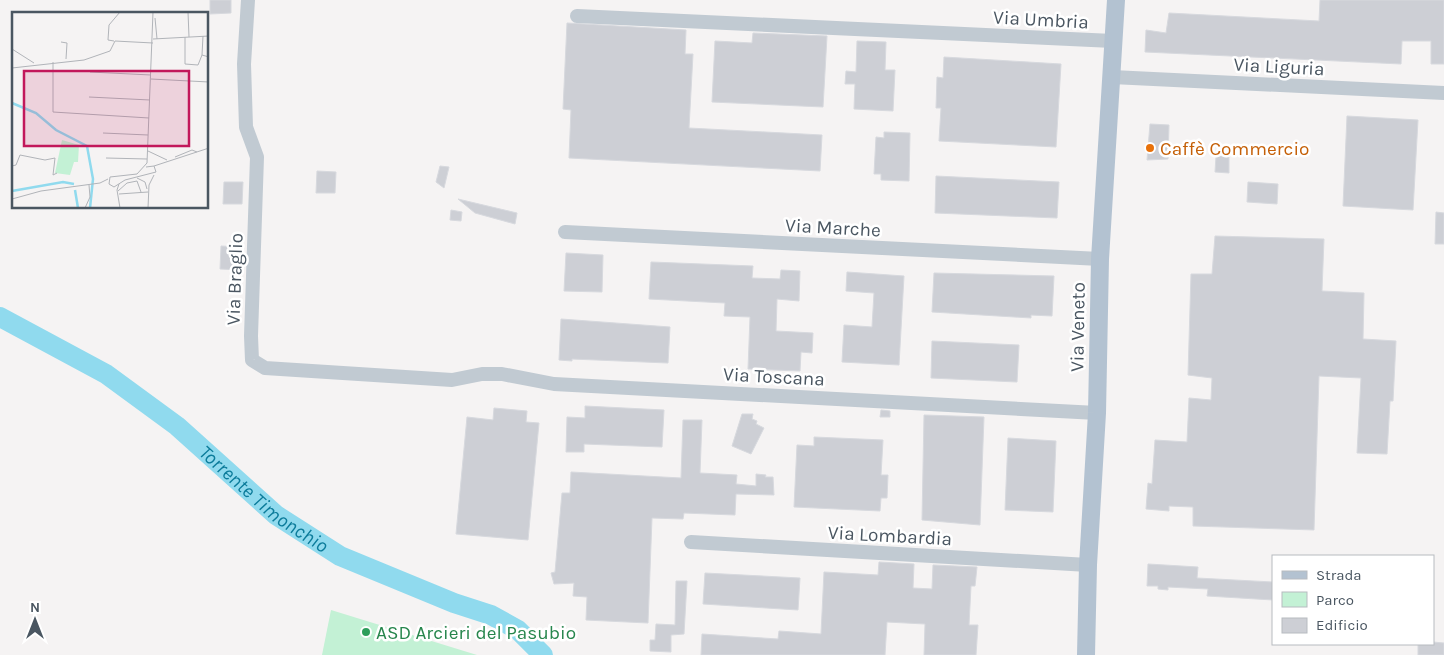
<svg xmlns="http://www.w3.org/2000/svg" width="1444" height="655" font-family="Karla,sans-serif">
  <style>
    .green { fill: #c3f1d5 }
    .lines { fill: none; stroke-linecap: round; stroke-linejoin: round }
    .river { stroke: #90daee; stroke-width: 20 }
    .building { fill: #cdcfd5; stroke: #d7d9de }
    .minor { stroke: #c1cad2; stroke-width: 14 }
    .major { stroke: #b3c2d1; stroke-width: 18 }
    .food-dot { fill: #e8710a; stroke: #fff; stroke-width: 2 }
    .leisure-dot { fill: #2e9e5b; stroke: #fff; stroke-width: 2 }
    .labels { text-anchor: middle; stroke-width: 5; stroke-linejoin: round; paint-order: stroke }
    .street-label { font-size: 19px; fill: #4a5661; stroke: #fff }
    .food-label { font-size: 19px; fill: #c56008; stroke: #fff; text-anchor: start }
    .leisure-label { font-size: 19px; fill: #27864d; stroke: #fff; text-anchor: start }
    .water-label { font-size: 20px; font-style: italic; fill: #0c7c9b; stroke: #fff }
    .inset-river { fill: none; stroke: #90daee; stroke-width: 2.5 }
    .inset-road { fill: none; stroke: #b1b4b9; stroke-width: 1 }
    .view { fill: #c2185b; fill-opacity: 0.15; stroke: #c2185b; stroke-width: 2.5 }
    .inset-edge { fill: none; stroke: #4a5661; stroke-width: 2.5 }
  </style>
  <rect width="100%" height="100%" fill="#f5f3f3"/>
  <path class="green" d="M331,610L477,655H322Z"/>
  <g class="lines">
    <path class="river" id="s1" d="M0,317L106,374L177,426L276,515L340,556L454,603L491,615L518,630L543,655"/>
  </g>
  <path class="building" d="M210,0H231V13L210,14Z
    M1320,0H1444V64H1431V41H1402L1401,64L1145,52L1146,30L1166,33L1169,13L1319,21Z
    M567,23L686,30L685,54H693L689,128L822,135L820,171L569,158L571,110L563,109Z
    M753,33L827,36L823,107L712,102L715,41L752,43Z
    M857,41L886,42L885,70H895L893,111L854,109L855,84H845L846,71L856,72Z
    M944,57L1061,64L1056,147L939,141L941,108H936L937,77L943,78Z
    M1347,116L1418,120L1413,210L1343,206Z
    M1150,124L1169,125L1168,159L1147,160Z
    M884,132L910,133L909,181L881,180V174H874L876,137L884,138Z
    M1216,156H1229V173L1215,172Z
    M440,166L449,167L444,188L436,182Z
    M317,171L336,172L335,193H316Z
    M936,176L1059,182L1057,218L935,213Z
    M224,182H243L242,204H223Z
    M1248,182L1278,184L1277,204L1247,202Z
    M458,199L517,213L515,224L475,213Z
    M451,210L462,212L461,221L450,220Z
    M1436,212L1444,213V244H1435Z
    M1215,236L1324,239L1322,291L1364,293L1363,339L1396,341L1393,401H1390L1387,454L1357,453L1361,378L1319,376L1314,530L1193,526V507L1169,506V511L1146,509L1148,483L1152,484L1155,440L1187,442L1189,398L1211,400L1212,378L1188,375L1191,274H1212Z
    M221,246L241,247L240,270L220,269Z
    M566,253L603,255L602,292L564,291Z
    M651,262L753,266L752,278L780,279L781,270L800,271L799,301L777,299L776,331L813,333L812,353L801,352L800,371L748,369L750,317L724,316L725,303L649,299Z
    M847,272L904,276L899,365L842,362L844,325L872,327L874,293L846,291Z
    M934,273L1054,276L1052,316L1031,315V318L932,312Z
    M561,319L670,327L668,363L572,359V361L559,360Z
    M932,341L1019,345L1017,382L931,378Z
    M585,406L664,410L662,447L584,444V452H566L567,417L585,418Z
    M494,408L527,411L526,422L539,423L528,540L456,534L467,417L493,420Z
    M881,410L890,411V417H880Z
    M742,414H753L752,419L757,421L756,424L764,428L751,454L732,446Z
    M924,415L984,417L980,525L922,520Z
    M683,420H702L700,473L737,475L736,484L756,486V474L766,475L765,477H773L774,495L736,494L735,515L684,513L683,519L652,518L648,623L586,620L587,597L573,596L574,583L554,584L551,573L555,572L562,493H570L571,472L681,478Z
    M814,437L883,440L881,475H888L887,498H881L880,511L794,507L797,445L814,446Z
    M1008,438L1056,441L1053,512L1005,510Z
    M879,562L914,564L913,588L932,589L933,565L977,567L975,586H971L969,625H978L976,655H924L925,624L887,622L885,655H701L702,634L778,639L779,631L821,634L824,572L878,575Z
    M1148,564L1198,567L1197,578L1273,582V600L1207,596L1208,589L1168,587V590L1158,589V586H1147Z
    M705,573L800,578L798,610L703,604Z
    M676,581H687L684,634L671,635V652L650,651V640H655L656,624L675,625Z
    M1433,642L1444,643V655H1418V644Z"/>
  <g class="lines">
    <path class="minor" d="M248,0L244,64L246,127L257,157L251,336L252,360L265,368L452,380L482,374H502L554,384L1097,413
      M577,16L1113,41
      M1112,77L1444,93
      M565,232L1100,259
      M691,542L1088,565"/>
    <path class="major" d="M1086,655L1088,565L1097,413L1100,259L1116,0"/>
  </g>
  <circle class="food-dot" cx="1150" cy="148" r="5"/>
  <circle class="leisure-dot" cx="366" cy="632" r="5"/>
  <g class="labels">
    <g class="street-label">
      <text transform="translate(1041 19) rotate(3)" y="7">Via Umbria</text>
      <text transform="translate(1279 66) rotate(3)" y="7">Via Liguria</text>
      <text transform="translate(833 227) rotate(3)" y="7">Via Marche</text>
      <text transform="translate(234 279) rotate(-88)" y="7">Via Braglio</text>
      <text transform="translate(1077 327) rotate(-89)" y="7">Via Veneto</text>
      <text transform="translate(774 376) rotate(3)" y="7">Via Toscana</text>
      <text transform="translate(890 535) rotate(3)" y="7">Via Lombardia</text>
    </g>
    <g class="food-label">
      <text x="1160" y="155">Caffè Commercio</text>
    </g>
    <g class="leisure-label">
      <text x="376" y="639">ASD Arcieri del Pasubio</text>
    </g>
    <g class="water-label">
      <text dy="7" stroke="none"><textPath href="#s1" startOffset="322">Torrente Timonchio</textPath></text>
    </g>
  </g>
  <g transform="translate(12 12)">
    <rect width="196" height="196" fill="#f5f3f3"/>
    <path d="M50,128L67,133L66,150H62L58,163L43,161Z" fill="#c3f1d5"/>
    <path class="inset-river" d="M0,91L24,101L44,118L75,134L81,167L78,196M63,178L66,196M0,179L51,170L62,172"/>
    <path class="inset-road" d="M176,0L177,25M143,6L145,27M191,24L190,43L197,45M173,25V52L186,53L190,43M141,27L197,24M102,29L96,28L97,13L108,0M49,30L55,31L54,47M0,37L22,51M41,50V100L137,106M0,56L72,48L98,39L103,29L141,31M78,60L139,63M139,67L197,70M77,85L138,88M91,121L136,123M136,139L155,148M163,145L180,138L185,140M94,146L135,147M0,154L4,153L8,143L33,148L43,146L41,163L45,161M142,154L197,136M134,155L142,154L144,160L113,168L102,175L97,172L98,165L125,162L135,151L141,0M125,166L133,170L135,177M107,172L105,178L108,196M106,179L115,171L125,169L129,180M107,182L136,180M0,187L29,179L88,171L96,167M73,196L78,185L77,173M136,196L137,173L142,163"/>
    <path class="view" d="M12,59H177V134H12Z"/>
    <rect width="196" height="196" class="inset-edge"/>
  </g>
  <rect x="1272" y="555" width="162" height="90" fill="#ffffff" stroke="#b7bbc0"/>
  <rect x="1282" y="571" width="25" height="8" fill="#b3c2d1" stroke="#b7bbc0"/>
  <text x="1316" y="580" font-size="15" fill="#4a5661">Strada</text>
  <rect x="1282" y="592" width="25" height="15" fill="#c3f1d5" stroke="#b7bbc0"/>
  <text x="1316" y="605" font-size="15" fill="#4a5661">Parco</text>
  <rect x="1282" y="618" width="25" height="15" fill="#cdcfd5" stroke="#b7bbc0"/>
  <text x="1316" y="630" font-size="15" fill="#4a5661">Edificio</text>
  <g transform="translate(35 620)" stroke="#ffffff" stroke-width="4" paint-order="stroke">
  <path d="M0-4L9 19L0 12L-9 19Z" fill="#4a5661"/>
  <text y="-8" font-size="14" font-weight="bold" text-anchor="middle" fill="#4a5661">N</text>
  </g>
</svg>
